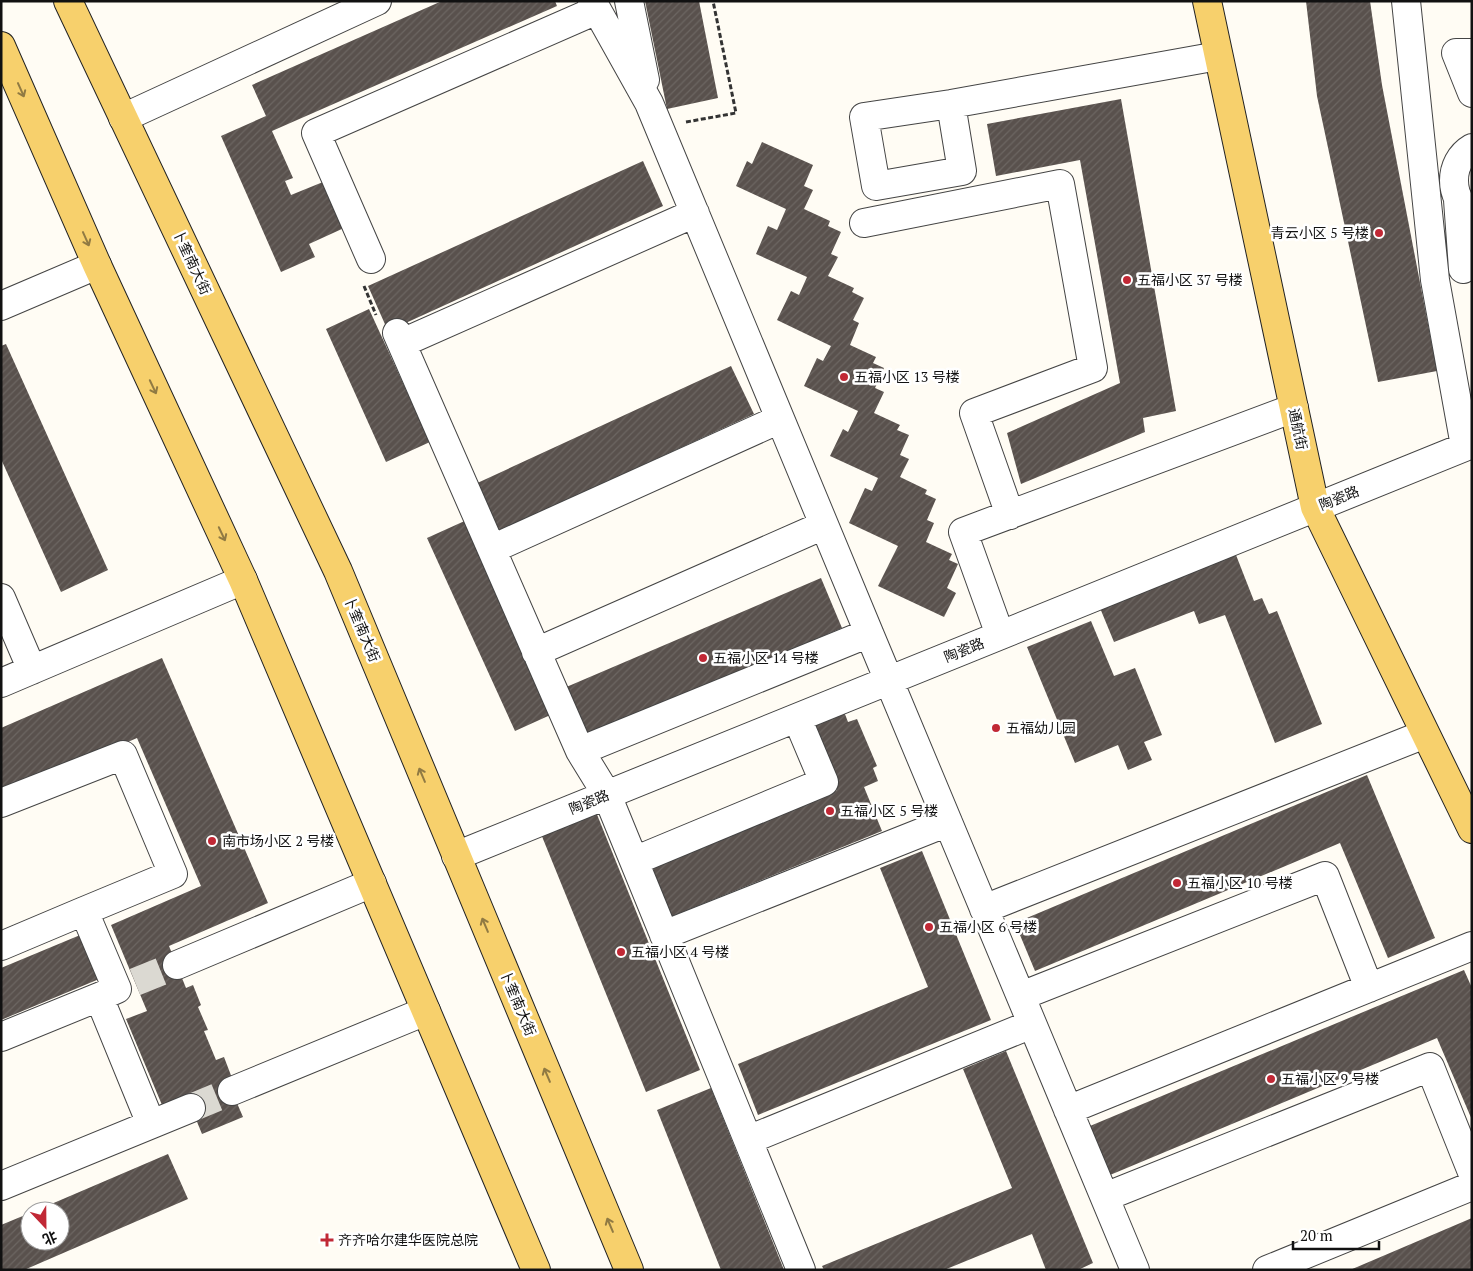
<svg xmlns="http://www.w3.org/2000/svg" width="1473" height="1271" font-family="'PT Serif','Noto Sans SC',serif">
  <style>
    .building { fill: url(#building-hatch) }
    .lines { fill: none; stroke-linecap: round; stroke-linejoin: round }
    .minor-tunnel { stroke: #dbd9d2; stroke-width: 28; stroke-dasharray: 28 14; stroke-linecap: butt }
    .minor-casing { stroke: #444; stroke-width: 30 }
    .major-casing { stroke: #222; stroke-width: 30 }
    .path { stroke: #333; stroke-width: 3; stroke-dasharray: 5 2.5; stroke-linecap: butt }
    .minor { stroke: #fff; stroke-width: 28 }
    .major { stroke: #f7d06c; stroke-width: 28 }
    .oneway { stroke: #907a43 }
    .poi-dot { fill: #c12835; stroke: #fff; stroke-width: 2 }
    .labels { text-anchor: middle; stroke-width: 5; stroke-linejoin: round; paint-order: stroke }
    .poi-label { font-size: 14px; fill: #111; stroke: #fff; text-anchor: start }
    .street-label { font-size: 14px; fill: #111; stroke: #fff }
  </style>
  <defs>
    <pattern id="building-hatch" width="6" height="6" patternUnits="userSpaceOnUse" patternTransform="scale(1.25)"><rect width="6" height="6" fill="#59514d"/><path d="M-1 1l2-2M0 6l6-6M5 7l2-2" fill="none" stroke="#6c6662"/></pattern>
  </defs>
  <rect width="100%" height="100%" fill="#fffcf4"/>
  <path class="building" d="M442,1H555L557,6L272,131L293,178L285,181L291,195L323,182L344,228L309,244L315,257L281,272L221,136L266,116L252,85Z
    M645,1H699L718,98L667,109Z
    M1306,1H1370L1382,85L1437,371L1378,382L1317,96Z
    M1121,99L1176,411L1143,418L1145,432L1021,484L1007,433L1120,383L1080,160L996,176L987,124Z
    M762,142L813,165L804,186L813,190L804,209L830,221L828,226L841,232L831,254L838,257L828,276L854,288L852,292L864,298L853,320L859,323L850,345L876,357L873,363L884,368L875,388L884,392L874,413L900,425L897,430L909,435L900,455L909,459L900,477L927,490L925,494L936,499L927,520L934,523L926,542L952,554L949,560L958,564L947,588L956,593L944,617L878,586L898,546L849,523L865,488L872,491L878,478L830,456L843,429L848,432L858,411L804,386L817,358L823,361L831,346L777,320L791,291L799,295L807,277L756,254L768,226L777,230L786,209L736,186L747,161L752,164Z
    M643,161L663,206L388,331L368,286Z
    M369,309L430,442L386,462L326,329Z
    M6,344L108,570L61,592L1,459V346Z
    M731,366L754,414L496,533L473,485Z
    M469,519L557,712L515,731L427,538Z
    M1236,555L1254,601L1262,598L1269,614L1277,611L1322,724L1275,743L1225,615L1199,624L1194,611L1114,642L1100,608Z
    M821,578L842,628L585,738L564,688Z
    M1091,621L1114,676L1135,668L1162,735L1144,742L1152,760L1128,770L1118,745L1075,763L1027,647Z
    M162,658L268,903L169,946L186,988L193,985L201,1005L198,1007L208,1030L204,1031L216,1060L224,1057L232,1078L227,1080L243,1117L202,1134L186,1095L162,1105L126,1019L147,1011L111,925L201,886L137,738L1,797V728Z
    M843,709L848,722L857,719L877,766L873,768L878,781L864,787L882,831L668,918L647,868L837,790L809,722Z
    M1367,775L1435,938L1388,958L1340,843L1035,971L1015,923Z
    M596,812L700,1070L646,1092L541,834Z
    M922,851L991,1020L758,1115L738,1064L928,987L880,868Z
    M85,933L104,977L1,1020V968Z
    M1464,970L1472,988V1120L1437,1038L1110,1175L1090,1126Z
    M1006,1051L1093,1263L1078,1270H1046L1032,1234L944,1270H824L822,1266L1012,1188L963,1069Z
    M711,1088L784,1270H721L657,1110Z
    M168,1154L188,1199L24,1270H1V1225L30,1213V1241H60V1211H35Z
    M1472,1218V1270H1350Z"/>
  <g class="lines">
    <path class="minor-tunnel" d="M135,982L177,965
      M191,1108L232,1091"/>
    <defs>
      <path id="minor" d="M592,1L649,103L869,633L1135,1270
        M629,1L645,80
        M1406,1L1435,280L1465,446
        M1472,53H1456L1472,93
        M951,104L962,171L876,186L864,117L951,104L1218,56
        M123,118L377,1
        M1472,148C1448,162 1448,199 1472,213
        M1458,200L1463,269
        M864,223L1060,184L1093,368L974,413L1010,515
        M371,259L316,133L597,10
        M1,306L97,265
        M397,333L580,751L607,795L634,861L824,782L797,718
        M402,343L695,213
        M492,549L780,419
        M1,598L32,670
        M1000,635L963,532L1294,408
        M536,652L824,525
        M1,683L243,580
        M580,751L869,633
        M1,803L123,755L173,874L84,911
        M456,856L1472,444
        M634,861L801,1270
        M984,909L1425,734
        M664,935L948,822
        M1,946L84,911L117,989L99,997
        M177,965L372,883
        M1021,996L1325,876L1369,988
        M1,1037L99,997L151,1124
        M232,1091L426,1011
        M1068,1110L1472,946
        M748,1140L1032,1024
        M1,1186L191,1108
        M1105,1197L1430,1067L1472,1172
        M1267,1270L1472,1186"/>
      <path id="major" d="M68,1L338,571L629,1270
        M1207,1L1315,507L1472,829
        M1,46L97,265L243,580L536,1270"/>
    </defs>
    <use href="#minor" class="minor-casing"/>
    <use href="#major" class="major-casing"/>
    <path class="path" d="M686,122L736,113L713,1
      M364,286L376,315"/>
    <use href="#minor" class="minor"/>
    <use href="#major" class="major"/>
  </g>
  <defs><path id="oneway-shaft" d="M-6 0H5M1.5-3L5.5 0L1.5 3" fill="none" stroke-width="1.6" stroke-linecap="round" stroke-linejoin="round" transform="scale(1.25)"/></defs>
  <g class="oneway">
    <use href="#oneway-shaft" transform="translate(21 90) rotate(66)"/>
    <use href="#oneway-shaft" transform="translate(86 239) rotate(66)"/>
    <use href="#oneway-shaft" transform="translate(153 387) rotate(65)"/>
    <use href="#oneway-shaft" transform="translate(222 534) rotate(65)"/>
    <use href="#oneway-shaft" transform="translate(422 775) rotate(-113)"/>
    <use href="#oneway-shaft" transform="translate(485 925) rotate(-113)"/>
    <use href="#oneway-shaft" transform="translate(547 1075) rotate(-113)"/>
    <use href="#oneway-shaft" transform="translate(610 1225) rotate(-113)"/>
  </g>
  <g class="poi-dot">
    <circle cx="1379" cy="233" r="5"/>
    <circle cx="1127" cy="280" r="5"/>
    <circle cx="844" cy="377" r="5"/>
    <circle cx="703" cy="658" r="5"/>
    <circle cx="996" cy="728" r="5"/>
    <circle cx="830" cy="811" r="5"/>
    <circle cx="212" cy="841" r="5"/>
    <circle cx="1177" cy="883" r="5"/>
    <circle cx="929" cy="927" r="5"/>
    <circle cx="621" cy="952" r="5"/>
    <circle cx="1271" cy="1079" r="5"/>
    <path d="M324.5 1232.5h5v5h5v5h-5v5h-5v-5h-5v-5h5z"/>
  </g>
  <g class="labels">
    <g class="poi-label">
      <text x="1369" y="238" text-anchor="end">青云小区 5 号楼</text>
      <text x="1137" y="285">五福小区 37 号楼</text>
      <text x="854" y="382">五福小区 13 号楼</text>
      <text x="713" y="663">五福小区 14 号楼</text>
      <text x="1006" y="733">五福幼儿园</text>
      <text x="840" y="816">五福小区 5 号楼</text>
      <text x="222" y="846">南市场小区 2 号楼</text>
      <text x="1187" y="888">五福小区 10 号楼</text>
      <text x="939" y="932">五福小区 6 号楼</text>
      <text x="631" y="957">五福小区 4 号楼</text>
      <text x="1281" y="1084">五福小区 9 号楼</text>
      <text x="338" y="1245">齐齐哈尔建华医院总院</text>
    </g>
    <g class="street-label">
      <text transform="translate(192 262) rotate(65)" y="5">卜奎南大街</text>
      <text transform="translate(1298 429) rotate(78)" y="5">通航街</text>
      <text transform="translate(1339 498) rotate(-22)" y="5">陶瓷路</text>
      <text transform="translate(362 629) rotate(67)" y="5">卜奎南大街</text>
      <text transform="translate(964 650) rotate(-22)" y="5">陶瓷路</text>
      <text transform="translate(589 802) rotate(-22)" y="5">陶瓷路</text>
      <text transform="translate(518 1003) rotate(67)" y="5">卜奎南大街</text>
    </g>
  </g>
  <rect width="1473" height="1271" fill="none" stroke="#111111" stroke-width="5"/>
  <g transform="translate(45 1226) rotate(158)"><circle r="24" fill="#ffffff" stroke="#a0a0a0"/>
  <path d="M0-4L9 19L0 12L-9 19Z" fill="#c12835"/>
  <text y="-8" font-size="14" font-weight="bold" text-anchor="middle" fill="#111111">北</text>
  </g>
  <path d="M1293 1241v8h86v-8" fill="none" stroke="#111111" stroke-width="2.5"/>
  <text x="1300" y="1241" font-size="15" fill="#111111" stroke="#ffffff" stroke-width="4" paint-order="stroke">20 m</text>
</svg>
